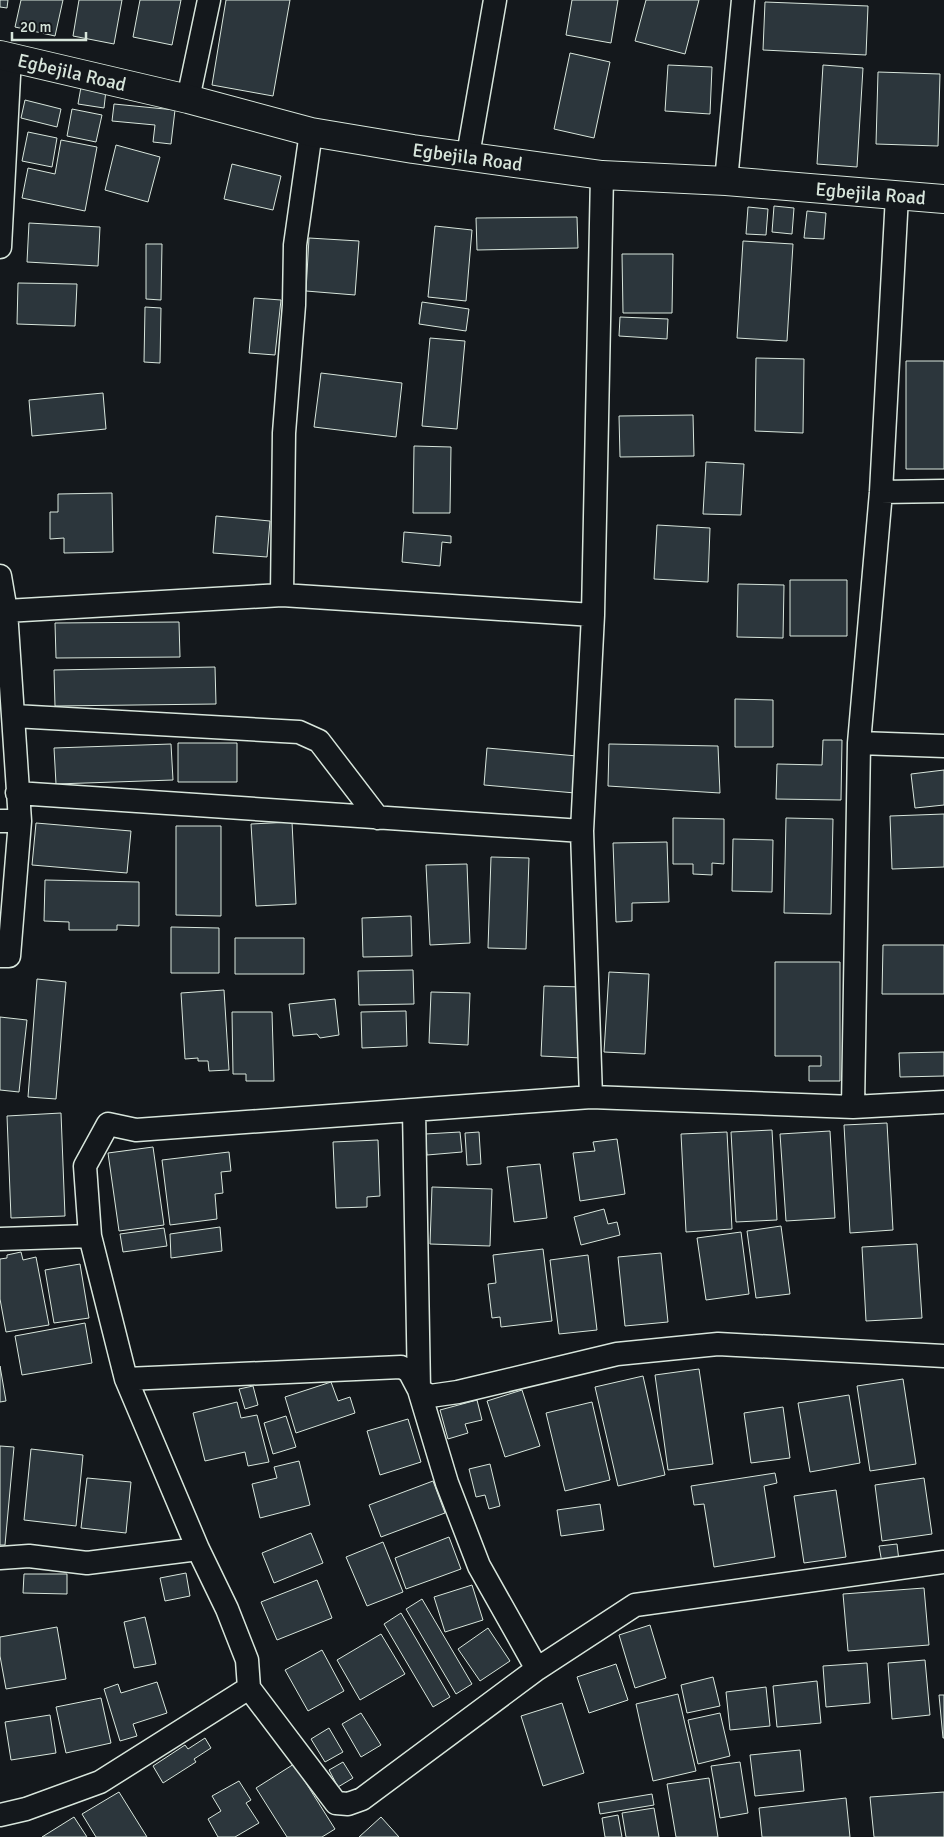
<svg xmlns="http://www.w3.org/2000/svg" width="944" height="1837" font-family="Signika,sans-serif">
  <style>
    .building { fill: #2c363c; stroke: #d8e6dc }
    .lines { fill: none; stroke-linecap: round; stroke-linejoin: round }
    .minor-casing { stroke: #d8e6dc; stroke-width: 25 }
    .tertiary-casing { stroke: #d8e6dc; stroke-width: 30 }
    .minor { stroke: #14181c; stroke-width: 22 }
    .tertiary { stroke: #14181c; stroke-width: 28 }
    .labels { text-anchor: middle; stroke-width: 4; stroke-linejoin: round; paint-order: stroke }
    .street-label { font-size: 19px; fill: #d8e6dc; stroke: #14181c }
  </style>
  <rect width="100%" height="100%" fill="#14181c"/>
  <path class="building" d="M0,0H8L7,8L0,7Z
    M21,0H63L55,36L15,27Z
    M79,0H122L114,44L73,36Z
    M140,0H181L172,45L133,37Z
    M226,0H290L273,96L212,85Z
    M572,0H618L611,43L566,35Z
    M646,0H699L685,54L635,41Z
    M765,2L868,6L866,55L763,50Z
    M570,53L610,62L594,138L554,129Z
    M668,65L712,67L710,114L665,111Z
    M823,65L863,68L857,167L817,164Z
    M878,72L940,74L938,146L876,144Z
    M81,87L106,90L104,108L78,104Z
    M25,100L61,109L57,127L21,118Z
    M114,104L175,110L171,144L153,142L155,125L112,121Z
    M72,109L102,115L96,142L67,136Z
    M28,132L57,138L52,167L22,161Z
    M61,140L97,147L85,211L22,198L28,168L55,174Z
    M116,145L160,157L148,202L105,190Z
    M232,164L281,176L273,210L224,199Z
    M774,206L794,208L792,234L772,232Z
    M748,207L768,209L766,235L746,234Z
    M807,211L826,213L824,239L804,238Z
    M577,217L578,248L477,250L476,218Z
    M29,223L100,227L98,266L27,262Z
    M435,226L472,230L466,301L428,297Z
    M309,238L359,241L355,295L306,291Z
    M743,241L793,244L787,341L737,338Z
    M146,244H162L161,300L146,299Z
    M622,254H673L672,313H623Z
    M18,283L77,284L75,326L17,324Z
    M254,298L281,300L275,355L249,353Z
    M422,302L469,309L466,331L419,324Z
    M145,307L161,308L160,363L144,362Z
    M620,317L668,319L667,339L619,336Z
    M430,338L465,341L457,429L422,426Z
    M756,358L804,359L803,433L755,431Z
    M906,361H944V469H906Z
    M321,373L402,383L396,437L314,427Z
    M103,393L106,429L32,436L29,400Z
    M693,415L694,456L620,457L619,416Z
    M414,446L451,447L450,513H413Z
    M706,462L744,464L741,515L703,514Z
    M112,493L113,552L64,553V538L50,539V512H58V494Z
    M216,516L270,521L267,557L213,553Z
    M657,525L710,528L708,582L654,579Z
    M404,532L451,536V543L442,542L440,566L402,562Z
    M790,580H847V636H790Z
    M738,584L784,585L783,638L737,637Z
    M179,622L180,657L56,658L55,623Z
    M215,667L216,704L55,706L54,670Z
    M735,699L773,700V747H735Z
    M823,740H842L841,800L776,799L777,764L822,765Z
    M178,743H237V782H178Z
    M171,744L173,780L56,784L54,748Z
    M609,744L718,746L720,793L608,786Z
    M487,748L577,756L575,793L484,785Z
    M944,770V805L915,808L911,774Z
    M944,814V867L892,869L890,816Z
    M673,818L724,819V864L712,863V875L693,874V864H673Z
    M786,818L833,819L831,914L784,913Z
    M292,822L296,904L256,906L251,824Z
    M36,823L131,831L127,873L32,865Z
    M176,826H221V916L176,915Z
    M733,839L773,840L772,892L732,891Z
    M667,842L669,902L632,903V921L616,922L613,843Z
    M491,857L529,858L526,949L488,948Z
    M467,864L470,943L430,945L426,865Z
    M45,880L139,882V926L117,925V930H69V922L44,921Z
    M411,916L412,956L363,957L362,918Z
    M171,927L219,928V973H171Z
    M235,938H304V974H235Z
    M883,945H944V994H882Z
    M775,962H840V1081H809V1066H821V1056H775Z
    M413,970L414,1004L359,1005L358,971Z
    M609,972L649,974L645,1054L604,1052Z
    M37,979L66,982L56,1099L28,1097Z
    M544,986L584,987L582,1058L541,1056Z
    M224,990L229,1070L209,1071L208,1061H198V1058L185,1059L181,993Z
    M431,992L470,993L468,1045L429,1043Z
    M335,999L339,1035L320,1038L317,1034L293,1036L289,1004Z
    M406,1011L407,1046L362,1048L361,1012Z
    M232,1012H272L274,1081H246V1074H233Z
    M0,1017L27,1020L19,1092L0,1090Z
    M944,1052V1076L900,1077L899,1053Z
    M61,1113L65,1216L11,1218L7,1116Z
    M887,1123L893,1230L850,1233L844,1125Z
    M772,1130L777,1220L736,1222L731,1132Z
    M830,1131L835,1218L786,1221L780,1134Z
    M460,1132L462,1152L427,1155L425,1134Z
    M479,1132L481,1164L467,1165L465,1133Z
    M727,1132L732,1229L686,1232L681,1134Z
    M617,1139L625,1194L580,1201L573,1153L595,1151L593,1142Z
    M378,1140L380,1196L367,1197V1207L336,1208L333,1142Z
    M153,1147L164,1225L119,1231L108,1153Z
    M229,1152L231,1171L221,1172L223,1193L215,1194L217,1219L170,1225L162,1160Z
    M540,1164L547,1218L514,1222L507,1167Z
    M432,1187L492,1189L490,1246L430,1244Z
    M604,1209L608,1224L617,1222L620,1235L581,1245L574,1217Z
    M781,1226L790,1294L756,1298L747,1231Z
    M220,1227L222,1251L171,1258L170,1234Z
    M164,1228L167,1246L123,1252L120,1234Z
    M741,1232L749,1294L706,1300L697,1238Z
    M917,1244L922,1318L866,1321L862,1247Z
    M543,1249L552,1321L501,1327L500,1317L492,1318L488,1284L496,1283L493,1255Z
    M21,1252L23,1260L36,1257L49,1325L6,1332L0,1299V1259L7,1258V1255Z
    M661,1253L668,1322L625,1326L618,1257Z
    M588,1255L597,1330L559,1334L550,1260Z
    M80,1264L89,1318L54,1323L45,1270Z
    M85,1323L92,1363L22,1375L15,1336Z
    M0,1366L6,1401L0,1402Z
    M699,1369L713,1464L668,1470L655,1375Z
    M643,1376L665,1475L618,1486L595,1387Z
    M903,1379L916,1464L870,1471L857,1386Z
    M331,1382L338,1401L350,1397L355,1413L296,1433L285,1397Z
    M253,1386L258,1405L245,1409L239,1389Z
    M522,1390L540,1446L505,1457L487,1401Z
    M849,1395L860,1463L810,1472L798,1403Z
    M477,1400L482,1420L465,1424L468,1433L448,1439L440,1410Z
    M237,1402L241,1418L257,1415L269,1462L248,1466L245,1452L205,1461L193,1413Z
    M592,1402L610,1480L565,1491L546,1413Z
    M783,1407L790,1458L751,1463L744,1413Z
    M286,1416L296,1447L273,1454L264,1423Z
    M408,1419L421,1462L380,1475L367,1431Z
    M0,1446L14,1447L5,1545H0Z
    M31,1449L83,1455L76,1526L24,1520Z
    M299,1461L310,1505L260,1518L252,1484L277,1478L274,1467Z
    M490,1464L500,1506L489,1509L485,1495L476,1497L469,1469Z
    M775,1473L777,1483L764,1486L775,1557L714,1567L704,1504L694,1505L691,1486Z
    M87,1478L131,1482L126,1533L81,1528Z
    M924,1478L932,1534L882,1541L875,1485Z
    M433,1481L445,1513L381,1537L369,1505Z
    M836,1490L846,1557L804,1563L794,1496Z
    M600,1504L604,1530L561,1536L557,1510Z
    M311,1533L323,1563L274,1583L262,1553Z
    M449,1537L461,1569L406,1589L395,1558Z
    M383,1542L403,1592L367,1606L346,1557Z
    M897,1544L899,1561L882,1563L879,1546Z
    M186,1573L190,1596L165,1601L160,1578Z
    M24,1574H67V1594L23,1593Z
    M317,1580L332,1618L277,1640L261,1602Z
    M472,1585L483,1620L445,1632L434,1597Z
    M924,1588L929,1645L848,1651L843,1594Z
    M422,1599L472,1684L456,1694L406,1609Z
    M401,1613L450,1697L433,1707L384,1624Z
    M145,1617L156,1664L134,1668L124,1622Z
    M650,1625L666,1678L635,1688L619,1635Z
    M57,1627L66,1679L6,1689L0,1656V1637Z
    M488,1628L510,1661L480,1681L458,1649Z
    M381,1634L405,1674L360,1700L337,1660Z
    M322,1650L344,1691L308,1711L285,1670Z
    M925,1660L930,1715L892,1719L888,1663Z
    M867,1663L870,1703L826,1707L823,1666Z
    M616,1664L628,1700L589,1713L577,1677Z
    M713,1677L720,1706L687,1713L681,1685Z
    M817,1681L821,1723L777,1727L773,1686Z
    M157,1682L167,1713L133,1724L137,1736L120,1741L104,1689L118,1684L121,1693Z
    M766,1687L770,1726L730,1730L726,1692Z
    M678,1694L696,1771L653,1781L636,1704Z
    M939,1695H944V1738H943Z
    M101,1698L111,1743L66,1753L56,1707Z
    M562,1703L584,1773L543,1786L521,1716Z
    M361,1713L381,1745L361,1757L342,1724Z
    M720,1713L730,1756L698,1764L688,1720Z
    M50,1715L56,1753L11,1760L5,1722Z
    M329,1728L343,1752L325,1762L311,1739Z
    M205,1738L211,1748L194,1759L196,1762L163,1783L153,1766L185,1745L188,1749Z
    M800,1750L804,1791L755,1796L750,1755Z
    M343,1762L353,1778L338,1787L329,1770Z
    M740,1762L748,1813L720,1818L711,1766Z
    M294,1764L335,1829L322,1837H287L256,1788Z
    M709,1778L718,1837H676L667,1784Z
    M239,1781L251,1800L246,1803L259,1823L235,1837H218L208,1819L221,1811L212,1796Z
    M119,1792L147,1837H96L82,1814Z
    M944,1792V1837H874L870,1797Z
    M652,1794L654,1805L600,1814L598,1803Z
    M846,1798L850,1837H762L759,1808Z
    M654,1808L659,1837H626L622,1813Z
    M618,1815L622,1837H605L602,1818Z
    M74,1817L87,1837H42Z
    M381,1817L399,1837H359Z"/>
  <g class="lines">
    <defs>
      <path id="minor" d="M188,99L209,0
        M468,155L495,0
        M726,181L743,0
        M0,247L10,57
        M881,492L944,491
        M0,576L6,611L20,821L9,956H0
        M282,595L284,433L294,305L295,245L311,132
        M6,611L282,595L593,615
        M14,716L299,732L319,741L378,818
        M859,743L944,746
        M17,793L582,831
        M0,821H20
        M591,1097L582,831L593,615L602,175
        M853,1107L859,743L881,492L897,196
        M414,1110L419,1390L447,1483L479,1566L537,1669
        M90,1236L85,1166L108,1124L136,1130L591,1097L853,1107L944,1102
        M0,1239L90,1236L126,1379L198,1549L227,1609L247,1660L249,1688L100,1782L26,1809L0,1815
        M126,1379L401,1367L409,1371L419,1390L430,1396L458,1392L617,1354L718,1344L944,1356
        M0,1558L29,1556L87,1563L198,1549
        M249,1688L336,1803L348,1804L362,1799L537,1669L635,1605L944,1562"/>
      <g id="tertiary">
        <path id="s1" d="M0,55L188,99L311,132L413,149L602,175L726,181L944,199"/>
      </g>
    </defs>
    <use href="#minor" class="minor-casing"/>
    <use href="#tertiary" class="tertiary-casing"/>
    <use href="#minor" class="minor"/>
    <use href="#tertiary" class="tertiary"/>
  </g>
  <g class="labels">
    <g class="street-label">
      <text dy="7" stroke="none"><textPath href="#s1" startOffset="74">Egbejila Road</textPath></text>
      <text dy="7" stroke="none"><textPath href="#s1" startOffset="479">Egbejila Road</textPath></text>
      <text dy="7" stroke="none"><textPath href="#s1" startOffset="884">Egbejila Road</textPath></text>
    </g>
  </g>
  <path d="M12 32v8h74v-8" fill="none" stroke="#d8e6dc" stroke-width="2.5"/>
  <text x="20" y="32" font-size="15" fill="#d8e6dc" stroke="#14181c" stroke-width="4" paint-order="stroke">20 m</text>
</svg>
